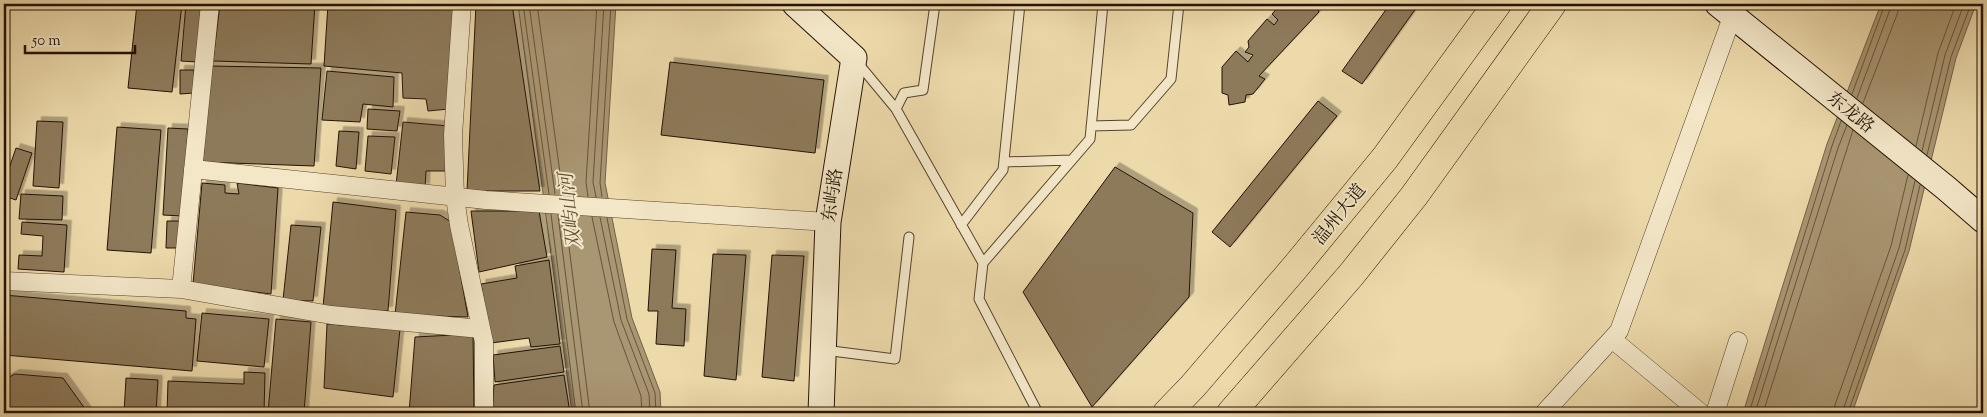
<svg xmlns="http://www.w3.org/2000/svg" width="1987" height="417" font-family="'Sorts Mill Goudy','Noto Serif SC',serif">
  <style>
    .water { fill: #a99672; stroke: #746146 }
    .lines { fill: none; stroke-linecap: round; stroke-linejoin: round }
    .shore { stroke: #66543a; stroke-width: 1 }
    .building { fill: #8d7a5a; stroke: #241103; filter: url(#shadow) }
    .lane-casing { stroke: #56432d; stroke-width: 11 }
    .street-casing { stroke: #56432d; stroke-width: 19 }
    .secondary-casing { stroke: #241103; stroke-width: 27 }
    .primary-casing { stroke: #241103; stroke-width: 29 }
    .lane { stroke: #f3e7c8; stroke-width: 9 }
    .street { stroke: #f3e7c8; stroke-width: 18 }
    .secondary { stroke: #f3e7c8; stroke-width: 25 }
    .primary { stroke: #eddaab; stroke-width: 28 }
    .labels { text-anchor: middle; stroke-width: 4; stroke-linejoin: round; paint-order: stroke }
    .street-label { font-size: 18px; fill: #241103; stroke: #f3e7c8 }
    .water-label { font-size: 19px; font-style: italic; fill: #604d35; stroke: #f3e7c8 }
  </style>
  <defs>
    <filter id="shadow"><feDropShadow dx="4.5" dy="-4.5" stdDeviation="0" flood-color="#0004"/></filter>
  </defs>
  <rect width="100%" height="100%" fill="#eddaab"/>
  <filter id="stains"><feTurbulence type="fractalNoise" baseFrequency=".004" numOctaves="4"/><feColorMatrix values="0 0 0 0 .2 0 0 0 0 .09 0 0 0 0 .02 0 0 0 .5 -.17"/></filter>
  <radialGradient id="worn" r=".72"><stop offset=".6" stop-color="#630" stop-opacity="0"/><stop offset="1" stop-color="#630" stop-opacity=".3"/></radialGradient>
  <path class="water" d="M518,4H616L605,183L632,318L660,392L661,413H572Z
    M1881,4H1976L1956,58L1909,251L1852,413H1743L1827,144Z"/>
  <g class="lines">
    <path class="shore" d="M523,4L549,194
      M529,4L555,194
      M537,4L563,195
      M1852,94L1885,4
      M1857,98L1892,4
      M1863,103L1898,12L1899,4
      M1916,146L1938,53L1956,4
      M1922,151L1945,55L1964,4
      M1927,155L1951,57L1971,4
      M588,197L586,182L597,4
      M596,197L593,182L604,4
      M602,197L600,183L611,4
      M551,214L576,413
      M558,215L583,413
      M565,215L590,413
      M592,217L614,322L641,396L642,413
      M600,217L621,320L649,394L650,413
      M607,218L627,319L655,393L656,413
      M1749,413L1832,146L1841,121
      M1755,413L1838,148L1847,125
      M1763,413L1853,130
      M1834,413L1835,405L1891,246L1908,175
      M1842,413L1899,248L1915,181
      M1848,413L1905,250L1920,185"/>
  </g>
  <path class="building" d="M103,4H134V7Z
    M137,4H182L172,92L128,88Z
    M186,4H201L197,62L181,61Z
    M220,4H315L311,64L213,61Z
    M328,4H454L449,109L428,111L426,99L403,98L402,73L324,66Z
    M476,4H512L540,191H467Z
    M1290,4H1316L1319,12L1259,76L1265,79L1253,94L1246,95L1245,102L1229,105L1228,95L1222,93V67L1236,51L1248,62L1253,55L1245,52L1249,47L1248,41L1267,19L1274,25L1278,20L1272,14L1279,6L1284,10Z
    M1390,4H1419L1362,84L1342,71Z
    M670,62L824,80L815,153L661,135Z
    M209,66L321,68L314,166L203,162Z
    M180,70H194V93L180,94Z
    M327,71L394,77L393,107L363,104L360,122L322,120Z
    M1318,101L1337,116L1230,247L1212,232Z
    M368,109L400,111L397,131L367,129Z
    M37,121L63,122L59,188L33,186Z
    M403,122L449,126L450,171H426L425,188L396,185Z
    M117,127L161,130L151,253L107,250Z
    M168,128L188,129L183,216L163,215Z
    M339,131L359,132L356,169L336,166Z
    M368,136L395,137L391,174L365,171Z
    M16,148L32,153L16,200L4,196V183Z
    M1115,167L1193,213L1189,297L1092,407L1023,292Z
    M202,183L225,185V193L239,194L237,183L278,188L271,294L193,284Z
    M21,194L63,196L62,220L19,219Z
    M333,202L396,210L388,311L323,307Z
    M471,211H539L547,257L479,272Z
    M406,212L440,215L451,222L468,317L395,315Z
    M167,221H180V248H166Z
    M22,222L67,225L64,272L18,269L19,255L42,256L43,236L21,234Z
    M291,225L321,227L313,301L283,300Z
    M652,249L676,250L672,308L686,309L684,346L656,344L658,311H648Z
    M713,254L746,255L736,380L704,376Z
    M772,255L804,256L794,381L762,377Z
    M549,260L560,344L531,347L529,338L491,343L481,284L517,278L515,266Z
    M4,295L186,311V318L196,319L192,371L4,355Z
    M202,313L269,319L264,367L197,361Z
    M276,319L311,322L304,413H268Z
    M327,324L400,329L393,397L324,388Z
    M473,334L474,413H409L415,337Z
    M560,346L564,372L495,382L493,355Z
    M244,372L265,373L264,413H167L168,381L244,384Z
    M15,374L63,378L88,413H4V380Z
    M564,375L570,413H492L494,385Z
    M126,378L158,380L156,413H124Z"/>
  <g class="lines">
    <defs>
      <path id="lane" d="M857,62L896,109L983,263L979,299L1038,413
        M896,109L904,93L923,90L935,4
        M1091,126L1131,125L1171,79L1179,4
        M1004,162L1071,160
        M961,225L1003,170L1020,4
        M983,263L1090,139L1103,4
        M824,350L895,359L909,237"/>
      <path id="street" d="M462,4L453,135L455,197L459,225L484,342V413
        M193,169L486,200L828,222
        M4,281L181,289L331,315L481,329
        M181,289L210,4
        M1612,339L1701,413
        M1544,413L1619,331L1732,17
        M1715,413L1738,341"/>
      <path id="secondary" d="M795,4L854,58L828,222L821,413
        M1718,4L1946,188L1983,220"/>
      <path id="primary" d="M1167,413L1193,386L1297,265L1385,158L1497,4
        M1231,413L1351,275L1414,196L1552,4"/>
    </defs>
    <use href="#lane" class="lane-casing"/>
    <use href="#street" class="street-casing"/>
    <use href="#secondary" class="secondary-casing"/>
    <use href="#primary" class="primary-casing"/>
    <use href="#lane" class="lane"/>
    <use href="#street" class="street"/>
    <use href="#secondary" class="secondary"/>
    <use href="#primary" class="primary"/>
  </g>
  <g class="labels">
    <g class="street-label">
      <text transform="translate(1851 112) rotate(39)" y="6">东龙路</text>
      <text transform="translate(832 195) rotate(-82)" y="6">东屿路</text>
      <text transform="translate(1339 214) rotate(-51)" y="6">温州大道</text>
    </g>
    <g class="water-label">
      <text transform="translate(569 211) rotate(-97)" y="7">双屿山河</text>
    </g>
  </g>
  <rect width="1987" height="417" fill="none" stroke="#eddaab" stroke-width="20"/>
  <rect x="5" y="5" width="1977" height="407" fill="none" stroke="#241103" stroke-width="2.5"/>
  <rect x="10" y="10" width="1967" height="397" fill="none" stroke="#241103"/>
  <path d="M25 45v8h110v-8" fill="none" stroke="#241103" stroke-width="2.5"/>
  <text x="32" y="45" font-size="15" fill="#241103" stroke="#f3e7c8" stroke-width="4" paint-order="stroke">50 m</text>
  <rect width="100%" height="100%" filter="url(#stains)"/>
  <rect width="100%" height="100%" fill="url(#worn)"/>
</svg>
